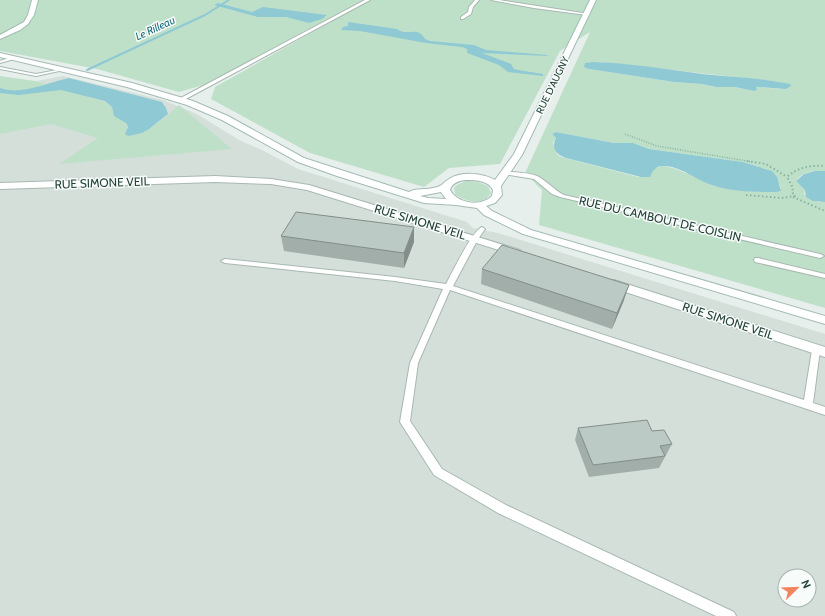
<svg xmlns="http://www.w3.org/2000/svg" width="825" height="616" font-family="Cabin,sans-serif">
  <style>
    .built { fill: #d4dfda; fill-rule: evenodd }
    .green { fill: #bfe0c8; fill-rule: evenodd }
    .water { fill: #8ec9d4 }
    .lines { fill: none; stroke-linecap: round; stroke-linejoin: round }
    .stream { stroke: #8ec9d4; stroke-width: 2 }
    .service-casing { stroke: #a8b8b2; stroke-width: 2 }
    .minor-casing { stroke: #a8b8b2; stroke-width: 2 }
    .secondary-casing { stroke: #a4bbb3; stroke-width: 2 }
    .path-far1 { stroke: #86b3a5; stroke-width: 1.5; stroke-dasharray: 1 1.5; stroke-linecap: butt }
    .path { stroke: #86b3a5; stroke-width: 2; stroke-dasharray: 1.5 2.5; stroke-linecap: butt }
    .service { fill: #fff; fill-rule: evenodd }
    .minor { fill: #fff; fill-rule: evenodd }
    .secondary { fill: #fff; fill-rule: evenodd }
    .wall { fill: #a1aea9 }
    .shaded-wall { fill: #838d89 }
    .building { fill: #bbcac4; stroke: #838d89 }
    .labels { text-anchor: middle; stroke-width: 3; stroke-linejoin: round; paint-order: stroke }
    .far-street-label { font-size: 10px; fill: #24423a; stroke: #f7fbf9 }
    .far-water-label { font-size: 11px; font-style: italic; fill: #1c6f80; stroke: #f7fbf9 }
    .street-label { font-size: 12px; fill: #24423a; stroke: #f7fbf9 }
  </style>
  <rect width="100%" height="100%" fill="#e6efeb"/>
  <path class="built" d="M63,76L163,100L197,114L239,140L262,150L298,169L467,222L473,228L498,233L825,334V616H0V77L31,82ZM785,576H809V600H785Z"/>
  <path class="green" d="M0,0H825V171C814,171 802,171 796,181L805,190L804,194L818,202H825V308L539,225L542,190L525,173L590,32L560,51L500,164L449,168L424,187L310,153L211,99L215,87L327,24L320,23L207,84L179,92L97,69L0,51ZM600,62L780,82L782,89L757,87H756V91H754L735,87H716L702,84L674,82L589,69L585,63ZM556,132L614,143H633L649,149L743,162L769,170L776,177L781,188L764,192L750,191L696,177L673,168L662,166L654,169L649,177H638L561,157L557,154L553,143L556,138L552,134Z
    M0,76L35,81L106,102L112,107L114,116C121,120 129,122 127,132L149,129L166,117L179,105L232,149L59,164L98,138L51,124L0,134Z
    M466,181L478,182L488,186L491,193C485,206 464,202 455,194L454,188L457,185Z"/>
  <path class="water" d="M218,3L252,12L263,7L327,15L322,19L309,23L286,17H258L214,5Z
    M348,22L397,29C407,37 418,25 425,39L430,41L474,45L486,50L547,55L548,56L482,53L511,64L514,69L518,70L543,74V76L508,72L499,65L467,53V49L462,47L426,43L360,31L341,30L343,27L348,26Z
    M592,62C629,63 665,69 702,74C731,77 761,78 790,84L791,86L786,89L757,87H756L757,90L754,91L735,87H716L702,84L674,82L589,69L584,67L585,63Z
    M69,78L162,102L166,108L168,114L149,129L142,133L128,136L125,134L128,127L126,123L114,116L112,107L105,101L61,90L19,95L0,93V88C19,96 50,82 69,78Z
    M556,132L614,143H633L649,149L743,162L772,171L777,177L781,191L776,192C755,192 733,192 712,185C696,180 681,166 663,166C656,166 653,170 650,177H641L566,158C556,155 551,148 556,138L552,134Z
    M815,171H825V202L813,201L806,197L805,190L796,181L804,174Z"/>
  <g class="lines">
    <path class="stream" d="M87,70L205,15L229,0"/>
    <defs>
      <path id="service" d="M365,0H370L182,101L177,100Z
        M475,0H479L473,7L471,14L463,19H461V17L468,12L469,7Z
        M491,0H499L589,14L587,15L534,8Z
        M12,57L14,58V59L0,63V61Z
        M0,67L36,74L62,69L64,70L36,76L0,69Z
        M505,171C515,173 527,172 537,176C547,181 554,190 564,195L820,254L824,256L820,258L560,197L552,194L534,179L503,174L502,173Z
        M482,227L485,229L478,239L453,286L804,400L812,350L813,348H819L820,350L813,403L825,407V415L450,290L418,363L410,421L442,469L506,505L734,612L736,616H716L498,513L434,475L400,422L410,363L443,289L395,281L225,263L221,261L225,259L395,277L446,284C452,273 472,231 482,227Z
        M755,258H758L825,274V278L755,262L754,260Z"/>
      <path id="minor" d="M215,176L271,179L309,185L520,250L521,252L520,254H512L307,190L271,184L215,182L0,189V183Z
        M614,280L825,347V357L610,287L608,284L610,281Z"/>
      <path id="secondary" d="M32,0H38L34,15L28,24L20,30L0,39V35L24,22L28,15Z
        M590,0H596L522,155L501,186L502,195L495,203L486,206L492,211L531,230L825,316V324L523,234L484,215L477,208L456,205L424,203L337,176L298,162L222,120L187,105L127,87L0,57V53L132,83L193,101L228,116L304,158L409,192C415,188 426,190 433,188C444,186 442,183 449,179C462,171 482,173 495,180L514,154ZM465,180C475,180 488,180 493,190L492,196C481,207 458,204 450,190C452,183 458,181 465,180ZM441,192L446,199L428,198L420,196Z"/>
    </defs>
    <use href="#service" class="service-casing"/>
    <use href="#minor" class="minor-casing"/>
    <use href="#secondary" class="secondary-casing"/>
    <path class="path-far1" d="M625,134L657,146L753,162"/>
    <path class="path" d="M747,161L766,164L787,177
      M746,195L782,198L795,196L792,192L793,188L787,177C798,167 811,165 825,166
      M793,197L825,211"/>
    <use href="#service" class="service"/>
    <use href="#minor" class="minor"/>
    <use href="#secondary" class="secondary"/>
  </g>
  <path class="wall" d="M281,236L414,242L404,268L284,251Z
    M482,269L624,300L612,329L481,284Z
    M578,428L652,431L672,444L659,468L589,477L575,440Z"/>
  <path class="shaded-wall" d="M414,227V242L404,268V253Z
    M629,285L624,300L612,329L617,313Z"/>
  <path class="building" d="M296,212L414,227L404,253L281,236Z
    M502,245L629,285L617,313L482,269Z
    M647,420L652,431L664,430L672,444L660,446L665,456L593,465L578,428Z"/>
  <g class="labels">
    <g class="far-street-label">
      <text transform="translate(552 85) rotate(-64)" y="4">RUE D'AUGNY</text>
    </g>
    <g class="far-water-label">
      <text transform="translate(155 28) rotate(-25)" y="4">Le Rilleau</text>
    </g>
    <g class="street-label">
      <text transform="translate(102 183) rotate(-2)" y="4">RUE SIMONE VEIL</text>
      <text transform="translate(660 219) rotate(13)" y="4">RUE DU CAMBOUT DE COISLIN</text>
      <text transform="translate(420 222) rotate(17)" y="4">RUE SIMONE VEIL</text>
      <text transform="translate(728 321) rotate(18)" y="4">RUE SIMONE VEIL</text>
    </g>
  </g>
  <g transform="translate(797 588) rotate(67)"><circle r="19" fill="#f7fbf9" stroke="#a3b1ad"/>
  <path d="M0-3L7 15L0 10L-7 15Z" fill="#f4845f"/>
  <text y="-6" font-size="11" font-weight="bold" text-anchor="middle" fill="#24423a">N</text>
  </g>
</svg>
